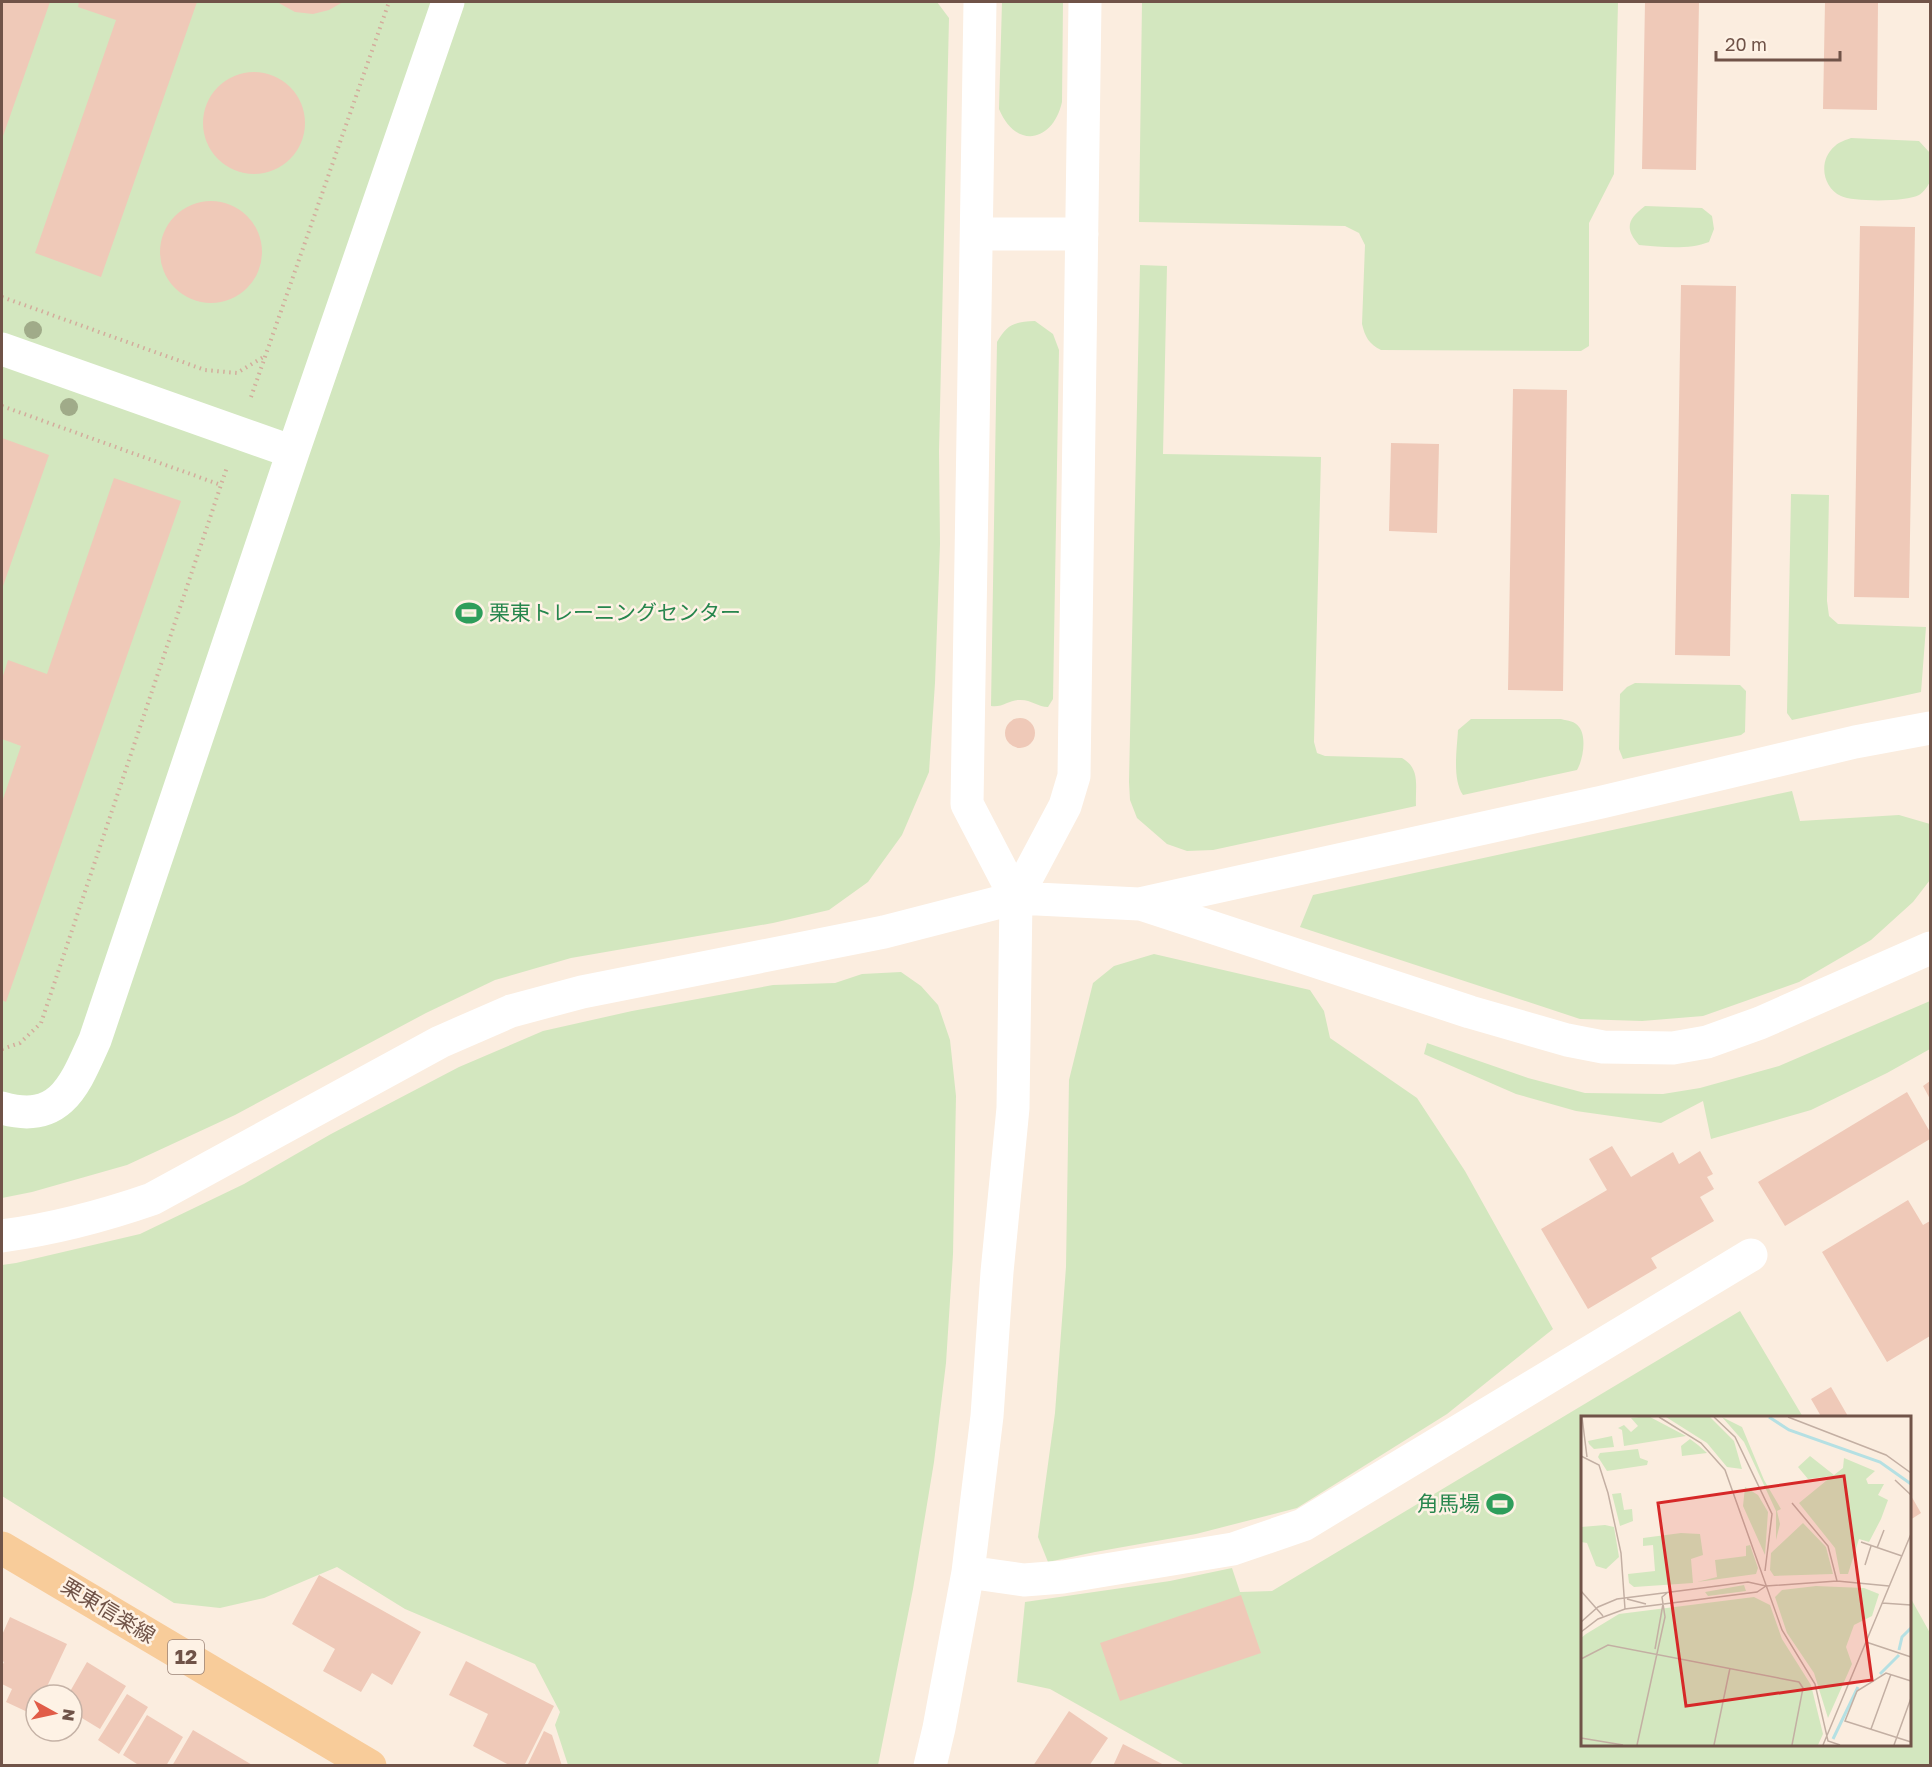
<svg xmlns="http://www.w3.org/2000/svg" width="1932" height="1767" font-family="'Golos Text','Noto Sans JP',sans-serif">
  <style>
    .green { fill: #d3e7bf }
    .building { fill: #efc9b8 }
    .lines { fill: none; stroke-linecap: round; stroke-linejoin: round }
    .path { stroke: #d3ac9c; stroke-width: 4; stroke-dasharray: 1.5 4.5; stroke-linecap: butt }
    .minor { stroke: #fff; stroke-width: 33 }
    .major { stroke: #f8cc9a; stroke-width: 33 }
    .tree { fill: #a0ab89 }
    .labels { text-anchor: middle; stroke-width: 5; stroke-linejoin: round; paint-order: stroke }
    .shield { fill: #fef2e5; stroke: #9b8377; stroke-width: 1.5 }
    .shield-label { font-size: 20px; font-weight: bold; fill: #705348 }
    .leisure-label { font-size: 21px; fill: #27864d; stroke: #fef2e5; text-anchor: start }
    .street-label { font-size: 21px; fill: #705348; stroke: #fef2e5 }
    .inset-river { fill: none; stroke: #b5e0e3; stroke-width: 3 }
    .inset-road { fill: none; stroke: #c3afa3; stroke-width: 1.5 }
    .view { fill: #d62828; fill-opacity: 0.15; stroke: #d62828; stroke-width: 3 }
    .inset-edge { fill: none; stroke: #705348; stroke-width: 3 }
  </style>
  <rect width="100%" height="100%" fill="#fbeddf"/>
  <path class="green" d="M2,2H937L949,18L939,451L940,544L935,683L929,772L902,835L868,882L829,910L773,923L571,958L495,980L426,1013L235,1115L127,1165L32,1192L2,1198Z
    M1002,2H1063L1062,102C1053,142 1016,150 999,109Z
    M1142,2H1618L1614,174L1589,223V346L1581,351L1381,350C1369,344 1365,337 1362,324L1365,245L1359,233L1345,226L1139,222Z
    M1851,138L1919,141L1930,153C1931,162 1932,173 1930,181C1929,185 1923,193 1919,195C1907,202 1853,202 1841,196C1822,187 1818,160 1835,146C1839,142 1846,140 1851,138Z
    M1645,206L1702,208L1712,216L1714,229L1709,242C1689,250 1661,247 1639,245C1624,228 1628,219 1645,206Z
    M1140,265L1167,266L1163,454L1321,457L1314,742L1317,753L1325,756L1402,758C1421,769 1415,786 1416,806L1213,850L1187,851L1167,844L1137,818L1130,800L1129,782Z
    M1035,321L1053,334L1059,350L1053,699L1048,707C1038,707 1030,699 1019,700C1009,700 1002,708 991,706L997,342C1007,324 1014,322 1035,321Z
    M1791,494L1829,495L1827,601L1829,616L1838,624L1926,627L1921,692L1792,720L1787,713Z
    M1635,683L1740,685L1746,691L1745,732L1741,735L1623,759L1619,749L1620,694L1627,687Z
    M1471,719H1561C1568,721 1575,721 1579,727C1587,737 1583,760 1577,770L1463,795C1452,779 1457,749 1458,730Z
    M1792,791L1800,821L1899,815L1930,824V880L1913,902L1871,940L1799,982L1703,1016L1642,1021L1580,1019L1300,927L1313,895Z
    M1154,954L1310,990L1324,1011L1330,1038L1417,1098L1465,1171L1553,1329L1447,1414L1297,1508L1196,1534L1095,1552L1048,1562L1038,1537L1055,1413L1066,1267L1069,1080L1093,983L1114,966Z
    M901,972L921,986L938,1005L950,1040L956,1096L953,1254L946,1363L934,1462L913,1589L878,1765H568L555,1725L560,1712L535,1664L405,1609L337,1567L264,1598L220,1608L174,1603L2,1496V1265L16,1263L140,1234L244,1184L331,1134L459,1067L543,1031L632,1011L773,985L835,983L862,974Z
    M1930,1001V1049L1887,1073L1811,1110L1711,1139L1703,1101L1661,1123L1576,1111L1516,1094L1424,1054L1427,1043L1528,1078L1585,1093L1663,1094L1700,1088L1779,1066Z
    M1740,1311L1803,1417L1582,1418V1744H1910V1597L1930,1633V1765H1185L1050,1689L1017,1682L1025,1602L1170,1581L1232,1568L1240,1592L1272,1591Z"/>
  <path class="building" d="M2,2H50L2,139Z
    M79,2H197L101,277L35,253L116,20L78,7Z
    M277,2H343L329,10L313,14L295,12Z
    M1645,2H1699L1696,170L1642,169Z
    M1825,2H1878L1877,110L1823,109Z
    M203 123a51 51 0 1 1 102 0a51 51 0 1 1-102 0Z
    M160 252a51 51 0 1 1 102 0a51 51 0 1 1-102 0Z
    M1860,226L1915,227L1909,598L1854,597Z
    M1681,285L1736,286L1730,656L1675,655Z
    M1513,389L1567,390L1563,691L1508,690Z
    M2,438L49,455L2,589Z
    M1391,443L1439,444L1437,533L1389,531Z
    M114,478L181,501L6,1002L2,1000V802L21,746L2,739V679L8,660L47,674Z
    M1005 733a15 15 0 1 1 30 0a15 15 0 1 1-30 0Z
    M1930,1081V1099L1923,1086Z
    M1907,1092L1930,1132V1139L1785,1226L1758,1182Z
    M1612,1146L1631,1177L1673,1152L1679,1164L1700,1151L1713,1174L1707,1177L1714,1189L1700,1197L1714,1221L1651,1258L1657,1268L1588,1309L1541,1229L1607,1190L1589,1159Z
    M1908,1200L1923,1225L1930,1221V1336L1887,1362L1822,1252Z
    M1831,1387L1849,1418H1822L1811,1399Z
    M1910,1494L1921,1513L1910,1520Z
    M319,1575L421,1632L392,1685L372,1673L361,1692L323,1671L335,1649L292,1624Z
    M1241,1595L1261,1653L1120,1701L1100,1643Z
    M10,1617L67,1644L43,1695H36V1710L34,1715L6,1702L12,1689L2,1684V1666L4,1662L2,1661V1635Z
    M466,1661L554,1706L524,1766H511L473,1746L488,1714L449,1695Z
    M87,1662L126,1686L100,1729L72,1712V1695H68Z
    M127,1694L148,1707L119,1754L98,1740Z
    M1069,1711L1108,1738L1089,1766H1033Z
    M147,1715L183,1737L166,1766H140L123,1755Z
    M193,1730L254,1766H172Z
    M544,1731L552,1735L562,1766H527Z
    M1123,1744L1166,1766H1113Z"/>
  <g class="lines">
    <path class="path" d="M2,297L205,370L237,373L265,356
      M251,397L389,2
      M2,406L221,485
      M2,1049L20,1043L41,1023L227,467"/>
    <path class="minor" d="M978,234H1082
      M2,349L293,452
      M1016,898L1065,806L1074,776L1085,2
      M1141,904L1470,1012L1567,1040L1603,1047L1673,1048L1707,1042L1760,1023L1930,948
      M2,1108C61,1125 75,1084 95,1040L293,452L448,2
      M2,1236C53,1229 103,1216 152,1199L440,1042L511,1011L582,992L884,932L1016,898L1139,904L1602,802L1855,742L1930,728
      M968,1572L1024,1580L1063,1577L1233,1549L1303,1525L1751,1255
      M930,1766L939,1728L968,1572L987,1416L997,1272L1013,1108L1016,898L967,804L980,2"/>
    <path class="major" d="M2,1548L370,1766"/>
  </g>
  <g class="tree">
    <circle cx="33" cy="330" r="9"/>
    <circle cx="69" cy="407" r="9"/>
  </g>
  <defs>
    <symbol id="stadium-bare" viewBox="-9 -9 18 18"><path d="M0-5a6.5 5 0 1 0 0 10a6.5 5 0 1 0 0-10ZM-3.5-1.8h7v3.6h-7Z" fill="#2e9e5b" stroke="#fef2e5" stroke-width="2.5" paint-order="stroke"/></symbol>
  </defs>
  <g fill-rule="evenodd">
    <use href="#stadium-bare" x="450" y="594" width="38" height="38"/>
    <use href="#stadium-bare" x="1481" y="1485" width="38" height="38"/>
  </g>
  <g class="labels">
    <rect class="shield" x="168" y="1640" width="36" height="34" rx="4.5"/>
    <g class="shield-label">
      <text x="186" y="1664">12</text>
    </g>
    <g class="leisure-label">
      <text x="489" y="620">栗東トレーニングセンター</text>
      <text x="1480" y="1511" text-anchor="end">角馬場</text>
    </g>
    <g class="street-label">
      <text transform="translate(108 1611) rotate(31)" y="7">栗東信楽線</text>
    </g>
  </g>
  <g transform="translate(1581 1416)">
    <rect width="330" height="330" fill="#fbeddf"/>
    <path d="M58,1H69L105,20L43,30L41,14L37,12L43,9L50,16L57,10L50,2ZM85,1H129L153,25L161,53L146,51L126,27ZM141,1L161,11L183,64L200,93L196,95L199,108L195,124V95L163,26ZM31,20L33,31L13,33L8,28L7,25ZM109,23L117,29L126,37L101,40L100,30ZM57,33L59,42L67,45L66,49L26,55L17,41L19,37ZM229,40L253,59L262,52L263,42L294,55L285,63L287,68H303L297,79L307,84L300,103L288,126L278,123L267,158H259L254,132L218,87L251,60L227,63L217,51ZM164,71L177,79L187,96L184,139L162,90ZM40,77L43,94L51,93L52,105L39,110L31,78ZM222,107L245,131L252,158L193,160L189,154L190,137ZM24,109L33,111L38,141L25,153L15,150L6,127L0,126V111ZM100,117L119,118L122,139L110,143L112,167L53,171L48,167L47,158L74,155L72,129L62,130V122ZM169,129L177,152L175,158L116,166L136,161L134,144L165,140V130ZM163,169L165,175L127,180L124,176ZM235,170L283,172L298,178L291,200L273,209L265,231L271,248L247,302L233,257L206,217L194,181L201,174ZM173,181L189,189L201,223L230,269L242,318L237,329H0V222L5,218L38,198Z" fill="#d3e7bf"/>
    <path class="inset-river" d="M188,1L208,14L299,46L330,68M318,234L321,221L330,212M299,258L318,239M252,323L277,271"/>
    <path class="inset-road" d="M1,1L6,41M78,1L120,27L144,54L201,214L234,268L247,325L259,329M133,1L154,21L191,98L184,155M207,1L305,39L330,57M0,40L18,49L27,77L40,137L44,193M314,64L330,79M211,87L247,130L256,165M280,126L321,140M296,132L303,114M284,149L290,130M0,175L22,200M46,183L65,188M301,187L330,189M0,206L17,191L36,183L167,166L185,170L256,165L308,170M0,216L17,203L44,193L176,176L185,170M285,226L330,241M74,233L82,188M0,243L27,229L218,266L222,272L211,329M330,265L305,257L276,275L264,305L330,326M290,313L310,258M0,322L42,329M56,329L84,201L81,181L86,177M133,329L149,252M242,329L330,118M313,329L330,282"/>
    <path class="view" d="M263,60L291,264L105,290L77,87Z"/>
    <rect width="330" height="330" class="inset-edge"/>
  </g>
  <rect width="1932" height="1767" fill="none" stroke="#705348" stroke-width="6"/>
  <g transform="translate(54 1713) rotate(98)"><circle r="28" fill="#fef2e5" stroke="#c5b2a6" stroke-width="1.5"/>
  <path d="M0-4.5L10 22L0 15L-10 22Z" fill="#e15c48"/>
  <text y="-9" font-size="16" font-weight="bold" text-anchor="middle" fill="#705348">N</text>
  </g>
  <path d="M1716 51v9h124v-9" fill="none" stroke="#705348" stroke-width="3"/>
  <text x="1725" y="51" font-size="18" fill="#705348" stroke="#fef2e5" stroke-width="4.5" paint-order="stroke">20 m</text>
</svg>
